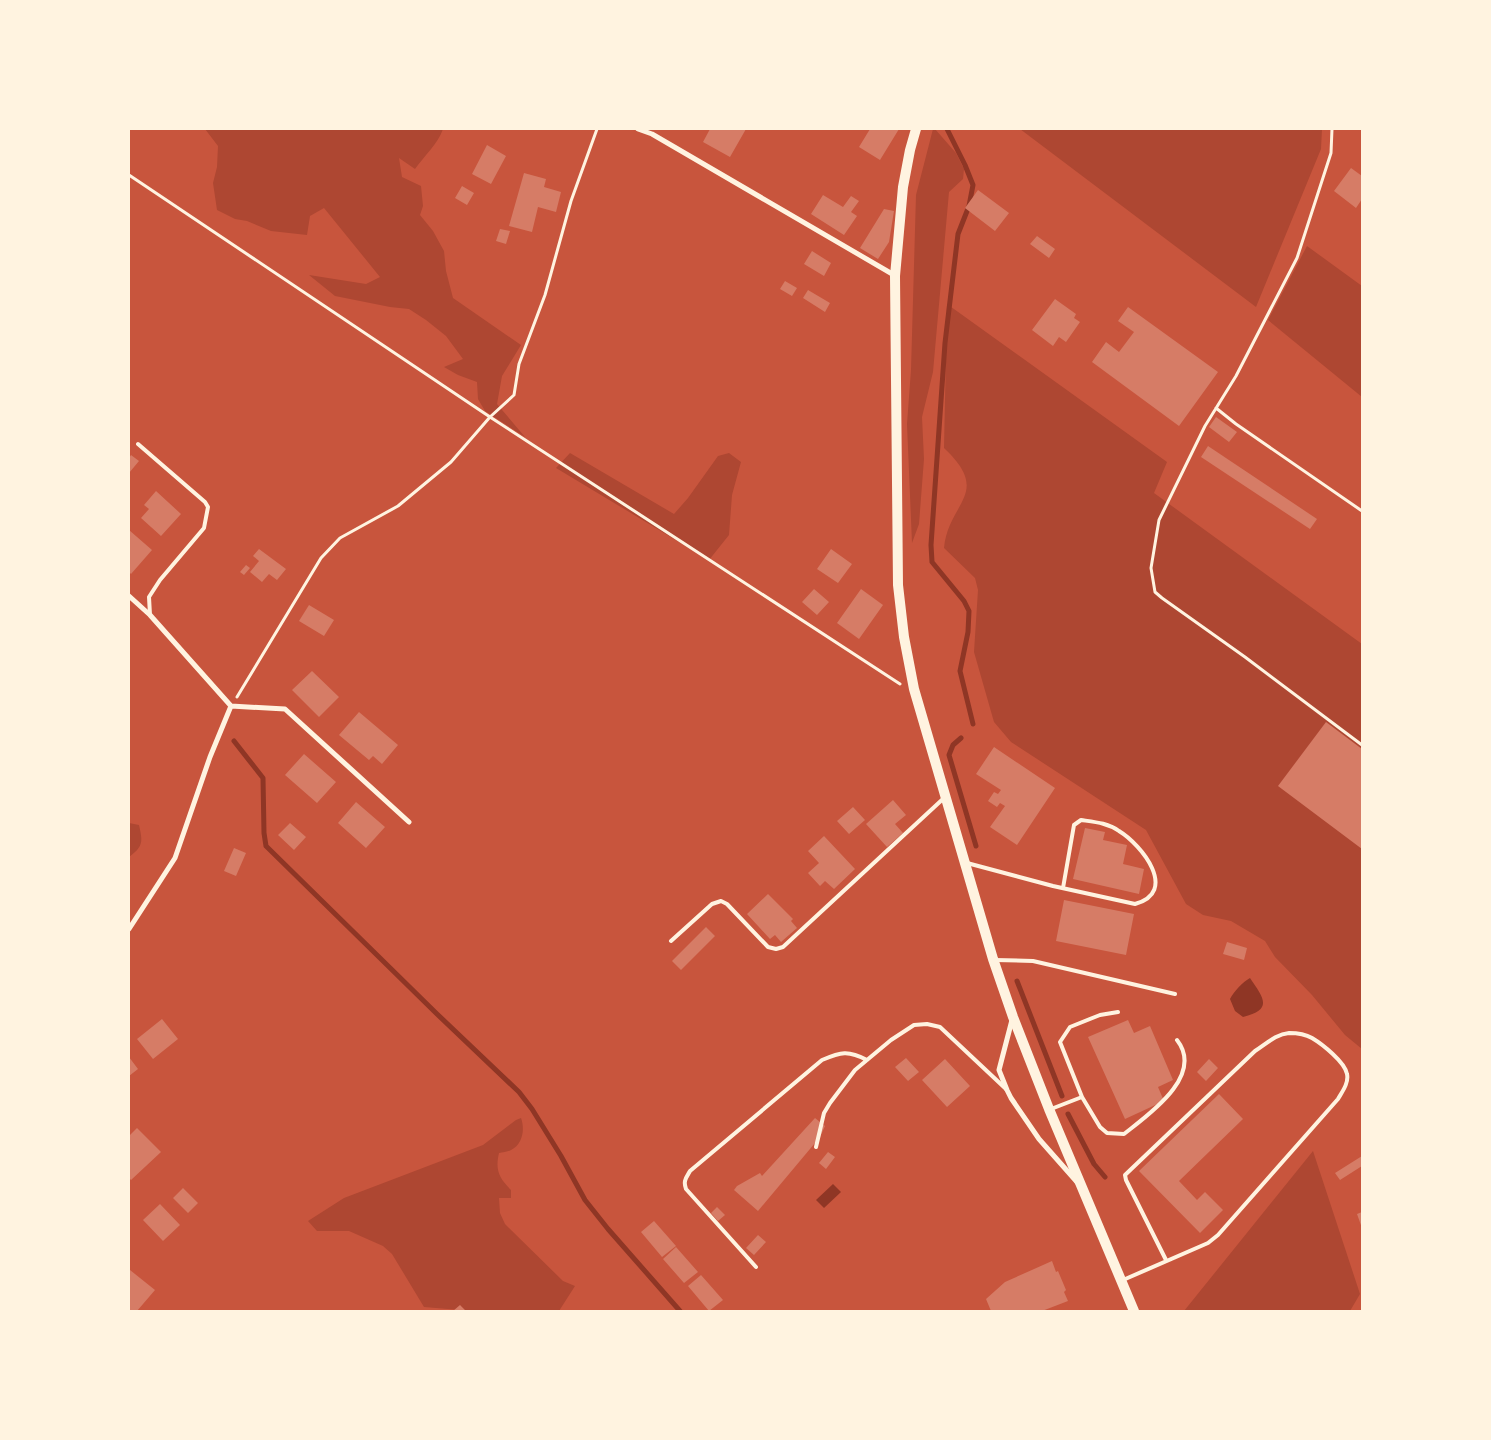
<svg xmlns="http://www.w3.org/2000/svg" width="1491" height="1440" font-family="Raleway,sans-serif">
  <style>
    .green { fill: #ae4732 }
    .water { fill: #8f3625 }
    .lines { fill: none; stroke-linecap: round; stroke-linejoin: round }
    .stream { stroke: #8f3625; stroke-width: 5 }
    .building { fill: #d67c66 }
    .path { stroke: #fff3e0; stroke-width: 3 }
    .service { stroke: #fff3e0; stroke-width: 4 }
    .minor { stroke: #fff3e0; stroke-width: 5 }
    .secondary { stroke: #fff3e0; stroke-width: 10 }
  </style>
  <rect width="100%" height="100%" fill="#c8553d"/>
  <path class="green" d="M205,129H443C438,144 424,156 415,169L399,158L402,177L421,186L423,206L420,215L433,231L444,251L446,271L453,298L521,345L502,376L497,404L525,437L485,411L478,399L477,382L458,375L444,367L463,359L446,336L426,320L409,309L390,307L335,296L309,275L366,284L380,277L324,208L310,216L307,235L271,231L247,221L235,219L217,210L213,183L217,167L218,146Z
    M933,129H935L956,153L964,169L963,179L949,192L933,372L922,417L924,459L919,524L912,543L907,424L911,370L916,195Z
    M1020,129H1322L1321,149L1256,307Z
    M1307,246L1362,286V397L1268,320Z
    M947,304L1167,462L1154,493L1362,644V1049L1345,1035L1312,995L1275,957L1265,941L1231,921L1203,915L1186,904L1146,830L1011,742L994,722L974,652L978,590L975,578L944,548C948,502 993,494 944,448Z
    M570,453L674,514L688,498L718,456L729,453L741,462L732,495L729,535L709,560L556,468Z
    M129,823L139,825C143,842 143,847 129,857Z
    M521,1118C525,1129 523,1144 511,1150C508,1152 503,1152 499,1153C495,1170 499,1178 511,1190V1198H499L500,1213L505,1224L563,1281L575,1286L559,1311H472L424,1307L392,1254L383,1246L349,1231H317L308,1221L344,1198L483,1145L516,1120Z
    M1313,1151L1360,1294L1350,1311H1184Z"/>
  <path class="water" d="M1250,978C1263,997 1274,1010 1243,1017L1235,1011L1230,999C1234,991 1243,982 1250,978Z
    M833,1184L841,1192L824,1208L816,1200Z"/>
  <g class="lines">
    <path class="stream" d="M947,129L965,165L973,185L969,206L958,234L945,343L931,545L932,562L964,601L969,611L968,632L960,671L973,724
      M961,738L953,745L949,755L976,846
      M234,741L263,778L264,833L266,846L437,1014L519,1092L532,1109L561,1156L585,1200L608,1229L680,1311
      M1017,981L1062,1096
      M1068,1114L1094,1164L1105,1177"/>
  </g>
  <path class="building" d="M710,129H746L730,157L703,142Z
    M870,129H899L880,160L859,147Z
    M487,145L506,156L491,184L472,174Z
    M1351,168L1362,176V199L1356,208L1334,191Z
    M524,173L546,179L544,187L561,192L556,212L538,207L532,232L509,226Z
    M462,186L474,193L467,205L455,198Z
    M978,190L1009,213L995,231L965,208Z
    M823,195L843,207L851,196L859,201L851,212L857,216L844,235L811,214Z
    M884,209L894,211L889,242L878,259L860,248Z
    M500,229L510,231L506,244L496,241Z
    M1037,236L1055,249L1049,258L1030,244Z
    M812,251L831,263L824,276L804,264Z
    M785,281L797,288L792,296L780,289Z
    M808,290L830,303L825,312L803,298Z
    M1055,299L1076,314L1074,318L1080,322L1066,342L1059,337L1053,346L1032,330Z
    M1128,307L1218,372L1179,426L1092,362L1106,342L1119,352L1134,332L1118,321Z
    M1216,417L1237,432L1229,442L1209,427Z
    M1208,446L1317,519L1310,529L1201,457Z
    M131,455L139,461L129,473V458Z
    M156,491L181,514L161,536L141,518L149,509L144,505Z
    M129,530L152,550L131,574L129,572Z
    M259,549L286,569L277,580L269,574L262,582L250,572L259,561L253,556Z
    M831,549L852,564L838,583L817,569Z
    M246,565L250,568L244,575L240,572Z
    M814,589L829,602L817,615L802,602Z
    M861,589L883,605L859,639L837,623Z
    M309,605L334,620L324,636L299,621Z
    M312,671L339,697L319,717L292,690Z
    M359,712L398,745L382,764L373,756L369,760L339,735Z
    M1326,722L1362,749V849L1278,786Z
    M994,747L1055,788L1017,845L990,827L1005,806L1000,803L997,807L988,801L994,792L998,794L1001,790L976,774Z
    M304,754L336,782L317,803L285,775Z
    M893,800L906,815L895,824L903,833L887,847L866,824Z
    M356,802L385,827L366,848L338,823Z
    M853,807L865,820L849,834L837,821Z
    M290,823L306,837L294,850L278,835Z
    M1085,828L1105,832L1103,840L1127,845L1123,864L1144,869L1139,894L1073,879Z
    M824,836L855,869L834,889L825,881L820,886L808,873L819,863L808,851Z
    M234,848L246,853L236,876L224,871Z
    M768,894L793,919L791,921L797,928L781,942L775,935L770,939L747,914Z
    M1064,900L1134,914L1126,955L1056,941Z
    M706,927L715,936L681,970L672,961Z
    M1227,942L1247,948L1244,960L1223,954Z
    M162,1019L178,1039L153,1059L137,1039Z
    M1128,1020L1134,1033L1150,1026L1173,1080L1158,1087L1164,1101L1125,1119L1088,1037Z
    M129,1057L138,1069L129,1076Z
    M906,1058L919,1072L908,1081L895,1067Z
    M945,1059L970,1086L947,1107L922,1080Z
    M1209,1059L1218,1068L1206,1081L1197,1072Z
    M1219,1094L1243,1119L1179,1181L1197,1200L1205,1192L1223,1210L1200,1233L1139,1171Z
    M815,1118L825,1126L820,1137L758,1211L734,1190L737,1186L760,1173L762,1176Z
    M137,1128L161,1152L131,1180L129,1178V1136Z
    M828,1152L835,1157L826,1169L819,1163Z
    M1362,1156V1166L1340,1180L1335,1173Z
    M183,1188L198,1203L188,1213L173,1198Z
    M160,1204L180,1225L163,1241L143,1220Z
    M717,1207L725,1215L718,1221L711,1213Z
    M1362,1212V1228L1357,1214Z
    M654,1221L676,1246L662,1257L641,1232Z
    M758,1235L766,1242L754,1255L746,1248Z
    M676,1247L698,1272L684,1283L663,1259Z
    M1052,1261L1056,1272L1058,1271L1066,1290L1064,1292L1068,1301L1042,1311H991L986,1299L1005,1282Z
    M130,1270L155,1290L137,1311L129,1310Z
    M701,1275L723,1300L709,1311L688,1286Z
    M460,1305L466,1311H453Z"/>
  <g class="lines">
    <path class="path" d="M1332,129L1331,153L1297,258L1236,376L1205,426L1159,520L1151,568L1155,592L1162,598L1245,657L1362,745
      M129,175L490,417L900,684
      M1216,408L1236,424L1362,511
      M237,697L321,558L340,538L398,506L451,462L490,417L514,395L519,364L545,295L571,201L597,129"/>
    <path class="service" d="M138,444L205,502L208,507L204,528L160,580L149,597L150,615
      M967,863L1053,886L1135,904C1179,892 1142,845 1119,831C1108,823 1095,822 1081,820L1074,825L1063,888
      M671,941L712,904L721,901L727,904L768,947L776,949L783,947L944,798
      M995,960L1033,961L1175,994
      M1082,1097L1100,1127L1107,1133L1124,1134C1148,1115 1205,1076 1177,1040
      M1051,1109L1082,1097L1060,1042L1070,1027L1100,1015L1118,1012
      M816,1147L824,1113L830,1103L855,1070L891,1040L914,1025L927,1024L940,1027L1006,1089
      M756,1267L686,1189C683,1181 686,1178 690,1171L822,1060C841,1052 848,1050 867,1060
      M1123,1280L1208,1243L1218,1235L1338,1099C1342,1092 1349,1083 1347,1074C1345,1062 1322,1044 1312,1038C1305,1034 1297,1033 1289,1033C1276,1034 1266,1044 1255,1051L1125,1175L1126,1180L1166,1260"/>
    <path class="minor" d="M638,129L652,134L894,275
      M129,596L150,615L231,706
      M129,929L175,858L210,757L231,706L285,709L409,822
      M1012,1020L999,1070L1007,1090L1011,1098L1039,1139L1077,1182"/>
    <path class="secondary" d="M916,129L910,150L903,187L895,276L898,585L904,637L914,689L993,959L1013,1017L1049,1109L1134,1311"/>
  </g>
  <rect width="1491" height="1440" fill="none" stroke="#fff3e0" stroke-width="260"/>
</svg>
